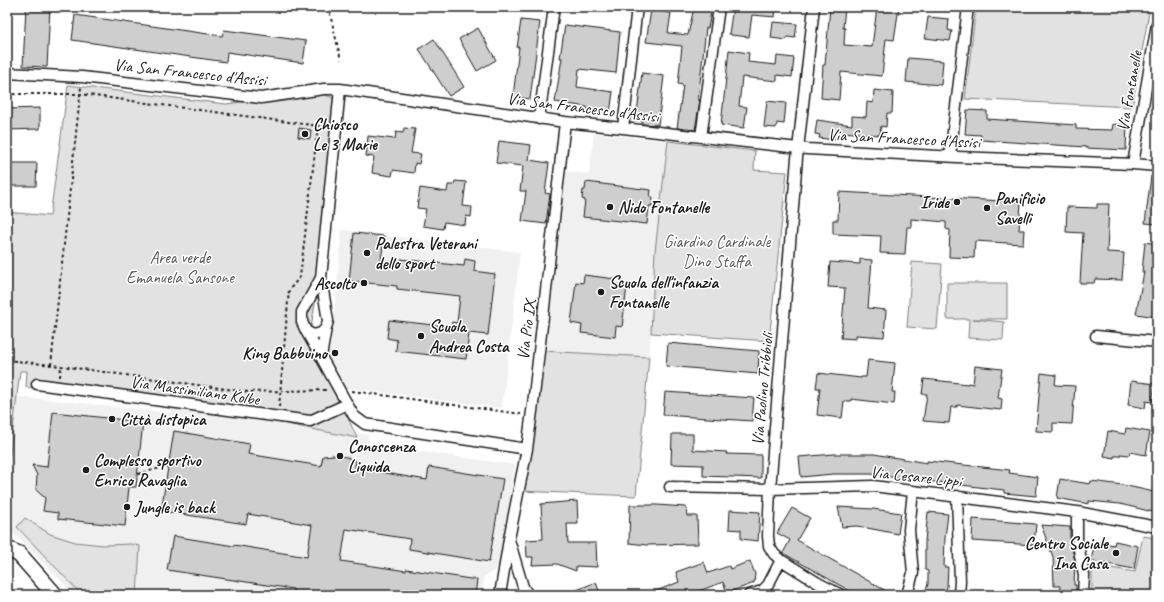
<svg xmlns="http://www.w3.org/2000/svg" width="1164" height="602" font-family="Caveat,sans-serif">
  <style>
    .built { fill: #f0f0f0 }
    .green { fill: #e2e2e2; stroke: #7f7f7f }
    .building { fill: #cecece; stroke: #1c1c1c }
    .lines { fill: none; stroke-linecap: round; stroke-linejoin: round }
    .street-casing { stroke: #1c1c1c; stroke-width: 13 }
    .secondary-casing { stroke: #1c1c1c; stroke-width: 18 }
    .path { stroke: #1c1c1c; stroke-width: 2; stroke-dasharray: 3 3; stroke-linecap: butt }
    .street { stroke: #fff; stroke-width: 10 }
    .secondary { stroke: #fff; stroke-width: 15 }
    .poi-dot { fill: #1c1c1c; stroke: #fff; stroke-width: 1.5 }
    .labels { text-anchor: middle; stroke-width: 3; stroke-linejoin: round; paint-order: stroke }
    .street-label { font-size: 17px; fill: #1c1c1c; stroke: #fff }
    .poi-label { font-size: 17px; font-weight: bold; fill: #1c1c1c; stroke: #fff; text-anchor: start }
    .park-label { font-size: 17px; fill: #575757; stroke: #fff }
  </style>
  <rect width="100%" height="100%" fill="#fff"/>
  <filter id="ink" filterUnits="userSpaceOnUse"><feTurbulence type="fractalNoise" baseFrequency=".025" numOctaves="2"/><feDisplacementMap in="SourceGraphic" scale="8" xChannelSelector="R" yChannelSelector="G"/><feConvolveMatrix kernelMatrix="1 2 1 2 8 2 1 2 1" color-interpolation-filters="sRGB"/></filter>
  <g filter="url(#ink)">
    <path class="built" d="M594,133L668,141L655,251L651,333L649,357L543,351L564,171L589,174Z
      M342,230L520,252L502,408L340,387L328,364L335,308Z
      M17,397L63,401L169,413L171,407L368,435V444L515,465L500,563L497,567L491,573L484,576L481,595H75L7,527V479Z"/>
    <path class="green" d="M976,7H1150L1132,107L965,99Z
      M68,85L226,104L316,92L337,99L329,221L310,333L357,438L236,414L26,387L27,371H20L7,479V212L50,216Z
      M668,141L755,151L754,170L787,172L769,341L651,333L655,251Z
      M912,262L942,264L937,329L907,327Z
      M947,283H1007V319H973L1004,322L1003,340L968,338L969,319H947Z
      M543,351L649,357L636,496L519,491Z
      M25,518L50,534L75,542L103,545L131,544L140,546L137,595H82L17,527Z
      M1143,536L1157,538V595H1092V565L1135,572Z"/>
    <path class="building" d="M26,7H50L47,67L23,66Z
      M694,7H712L708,28H706L698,100H700L695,130L677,128L683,85L678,84L682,46L646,42L651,10L671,13L668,33L688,35Z
      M733,7H776L775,17L752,15L749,37L731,35V34H729Z
      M830,7H845L843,28H845L844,45L872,47L877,7H899L894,40L886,39L882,76L841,72L839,100L821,98L823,65H825Z
      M75,15L222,36L224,30L306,41L303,63L227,52L226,62L72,40Z
      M928,17L949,19L948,30L952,31L950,41L925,38Z
      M521,20L540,22L530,99L513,97L519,47L517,48Z
      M773,22L797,24L795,38L787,37L786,40L771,38Z
      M565,25L620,32L616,73L579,69L577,87L613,92L610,113L587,109V107L555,102L562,58H560Z
      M478,28L496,60L477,71L459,39Z
      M434,39L464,87L449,96L419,49Z
      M729,50L749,53L748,62L776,65L777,56L794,58L792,77L777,75V81L742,77L739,106L747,107L744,128L721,125Z
      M908,58L943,61L941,85L906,82Z
      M642,73L664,76L658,125L642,124V120H636Z
      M874,90L893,92L892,113H887L886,127L881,126L880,135L841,132L840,138L834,137V140L819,138L820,135L815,134L817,120L852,125V116L866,117L867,102L873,103Z
      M767,101L786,103L784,124L777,123L776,128L764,127Z
      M40,108V129L7,130V109Z
      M967,110L987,111V119L1076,125V129L1112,130L1113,124L1127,125L1126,150L1086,148V147L981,140V135L965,134Z
      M299,128L311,130L310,139L298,137Z
      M404,128L415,129L411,153L421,154L419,164L415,163L414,173L393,170L392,176L372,173L374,157L366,156L368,136L395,139L396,132L403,133Z
      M499,141L531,145L529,160L549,163L545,193L550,194L546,224L522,221L526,191H520L523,166L496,163Z
      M7,163H37L36,186H7Z
      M1151,176H1157V224L1145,223Z
      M455,181L466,182L463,206L472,207L471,217L466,216L465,225L444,222L443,229L423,226L426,209L417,208L420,188L447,192L448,185H454Z
      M586,182L651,190L650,197H653L652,206H649L647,224L583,217L585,200L582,199L583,190H585Z
      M839,192L1021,202L1019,230H1024L1023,244L975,241L974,258L949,257L950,230L946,229V222L911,219V227H907L905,254L880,253L881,236L833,234V220H838Z
      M1097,204H1109L1107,252L1124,253L1122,280L1095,279L1094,283H1080L1083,233L1066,232L1067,207L1097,208Z
      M354,233L384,236L381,261L401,263V259L464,266L465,259L475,261L474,271L495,274L488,335L469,333L466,359L396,351L397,340L387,338L389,320L451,327L452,322L457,323L460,296L397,289V286L349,281Z
      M1145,242L1157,244V317L1136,314L1144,272H1142Z
      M860,259L872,260L868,308L886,310L884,337L856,335V339L841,338L845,288L828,287L830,262L860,264Z
      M584,275L615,279L614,284L627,286L622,327L616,326L615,337L581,333L582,325L571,323L576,282L583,283Z
      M668,343L759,351L758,374L666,366Z
      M868,360L895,363L892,392H895L894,404L851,399V401H844L842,418L817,415L820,388H816L818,373L861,378V377H866Z
      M975,366L1002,369L998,398L1002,399L1001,410L957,405V407H951L949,423L923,421L927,394H922L924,379L968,384V383L973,384Z
      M1041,373L1056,375L1055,385L1075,386L1072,424L1053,423V432L1036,431Z
      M1131,381L1155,384L1152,402L1146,401L1145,408L1128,405Z
      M665,392L754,398L752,421L663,415Z
      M53,412L143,422L136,487H129L125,526L58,519V513L43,511L45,498L36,490L37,475L32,465L47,467Z
      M1126,428L1150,432L1146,455L1130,452L1129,455L1120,454V456H1114V458L1104,456L1108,431L1125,434Z
      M174,431L250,444L248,454L321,466L323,456L334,455L346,457L356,461L355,468L427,480L429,467L503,479L489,562L409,549L410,539L346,529L341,561L406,571V569L477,580L475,595H293V589L167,570L173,536L234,546V545L307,557L312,525L248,514L246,524L161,511Z
      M672,434H693V450L727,452L726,454L761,455V478L703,476V465L671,464Z
      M834,454H874L927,463V461L1010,470L1009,473L1038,477L1036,496L1004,493V490L910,479V480L871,474H833L801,477L799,457Z
      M1060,479L1090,484L1091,481L1123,485L1154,492V494L1157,495V513L1120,504L1089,501V504L1057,498Z
      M577,501L578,524H567L568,543H596L597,567L576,566V571L557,564L532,565L533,557H527L526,540L543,539L541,504Z
      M630,505H657L686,507L687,516H697L698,544L647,545L629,543Z
      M838,507L873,509L901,513L898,534L857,526L842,527Z
      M792,508L810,518L797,540L893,595H857L783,553L790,540L777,533Z
      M730,510L760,512L758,541L741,539V530L729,529Z
      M928,512L948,514L945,538L944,567H948L947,587L944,595H924L928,584V571L925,570V541Z
      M973,519L1036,524L1034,545L972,541Z
      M1041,525L1070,527V540L1075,561L1074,585H1076V595H1059L1060,586H1054L1053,557Z
      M1095,541L1114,545L1115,541L1138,546L1134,569L1091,561Z
      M750,561L755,574L754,583L727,593L723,582L688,595H646L679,582L676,572L704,562L708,573L729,566L730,569Z
      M596,582L599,591L595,592L596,595H565Z"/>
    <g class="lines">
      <defs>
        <path id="street" d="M814,7L797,158L770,489L768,536L769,546L774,554L781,560L818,583L841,595
          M7,73L82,77L261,98L324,89H340L565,122L623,128L807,149L957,157L1133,164L1157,166
          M539,119L554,7
          M623,128L637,7
          M701,137L719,7
          M950,156L968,7
          M1133,164L1157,24
          M321,278L302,312V322L306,331L321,357L347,404L354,416L365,424L527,449
          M306,331L313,335L321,333L326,328L328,321L321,278L340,89
          M1096,336L1157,342
          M321,357L326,328
          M37,384L310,421L347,404
          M670,487L770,489L873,486L1077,512L1157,527
          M957,496L960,581L959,595
          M1077,512V540L1084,575L1083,595
          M510,543L523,587L528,595
          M500,595L509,539L527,449L534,396L565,122
          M749,595L762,591L768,585L781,560
          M907,595L913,573L909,530L913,491"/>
        <path id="secondary" d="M7,549L19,554L55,595"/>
      </defs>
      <use href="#street" class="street-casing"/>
      <use href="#secondary" class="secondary-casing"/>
      <path class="path" d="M329,7L330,14L341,60
        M7,94H80L326,127
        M7,360L61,366L248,392L326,390
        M51,365L81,87
        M60,377L61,366
        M352,391L521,414
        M279,407L289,290L300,277L318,126
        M138,474L168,466"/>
      <use href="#street" class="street"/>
      <use href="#secondary" class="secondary"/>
    </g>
  </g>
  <g class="poi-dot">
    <circle cx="305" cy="134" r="4"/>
    <circle cx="957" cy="202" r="4"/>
    <circle cx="610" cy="207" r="4"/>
    <circle cx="987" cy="208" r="4"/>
    <circle cx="367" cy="253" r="4"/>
    <circle cx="364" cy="283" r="4"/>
    <circle cx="601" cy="292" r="4"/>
    <circle cx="421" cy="336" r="4"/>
    <circle cx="335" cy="353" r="4"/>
    <circle cx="112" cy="419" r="4"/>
    <circle cx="340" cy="456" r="4"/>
    <circle cx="86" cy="470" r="4"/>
    <circle cx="127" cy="507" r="4"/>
    <circle cx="1116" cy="553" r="4"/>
  </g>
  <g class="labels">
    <g class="street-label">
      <text transform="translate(190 72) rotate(6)" y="6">Via San Francesco d'Assisi</text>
      <text transform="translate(1129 91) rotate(-80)" y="6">Via Fontanelle</text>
      <text transform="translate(583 107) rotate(7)" y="6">Via San Francesco d'Assisi</text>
      <text transform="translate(904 138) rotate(3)" y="6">Via San Francesco d'Assisi</text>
      <text transform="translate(526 330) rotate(-83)" y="6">Via Pio IX</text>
      <text transform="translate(762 389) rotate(-85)" y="6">Via Paolino Tribbioli</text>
      <text transform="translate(195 390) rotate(8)" y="6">Via Massimiliano Kolbe</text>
      <text transform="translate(916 476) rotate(6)" y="6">Via Cesare Lippi</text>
    </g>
    <g class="poi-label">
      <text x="313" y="130">Chiosco<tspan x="313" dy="20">Le 3 Marie</tspan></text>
      <text x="995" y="204">Panificio<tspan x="995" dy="20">Savelli</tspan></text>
      <text x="949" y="208" text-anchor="end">Iride</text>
      <text x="618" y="213">Nido Fontanelle</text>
      <text x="375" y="249">Palestra Veterani<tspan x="375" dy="20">dello sport</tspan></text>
      <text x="609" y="288">Scuola dell'infanzia<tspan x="609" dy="20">Fontanelle</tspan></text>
      <text x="356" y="289" text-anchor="end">Ascolto</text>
      <text x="429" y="332">Scuola<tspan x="429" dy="20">Andrea Costa</tspan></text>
      <text x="327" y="359" text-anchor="end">King Babbuino</text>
      <text x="120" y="425">Città distopica</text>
      <text x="348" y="452">Conoscenza<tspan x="348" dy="20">Liquida</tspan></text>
      <text x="94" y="466">Complesso sportivo<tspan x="94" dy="20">Enrico Ravaglia</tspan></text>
      <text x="135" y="513">Jungle is back</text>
      <text x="1108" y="549" text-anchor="end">Centro Sociale<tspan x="1108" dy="20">Ina Casa</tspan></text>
    </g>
    <g class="park-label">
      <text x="717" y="247">Giardino Cardinale<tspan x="717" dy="20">Dino Staffa</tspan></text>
      <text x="180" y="263">Area verde<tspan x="180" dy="20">Emanuela Sansone</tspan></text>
    </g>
  </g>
  <rect width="1164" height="602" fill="none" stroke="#fff" stroke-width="24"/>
  <rect x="12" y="12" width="1140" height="578" fill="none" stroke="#1c1c1c" stroke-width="1.5" filter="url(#ink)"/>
</svg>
